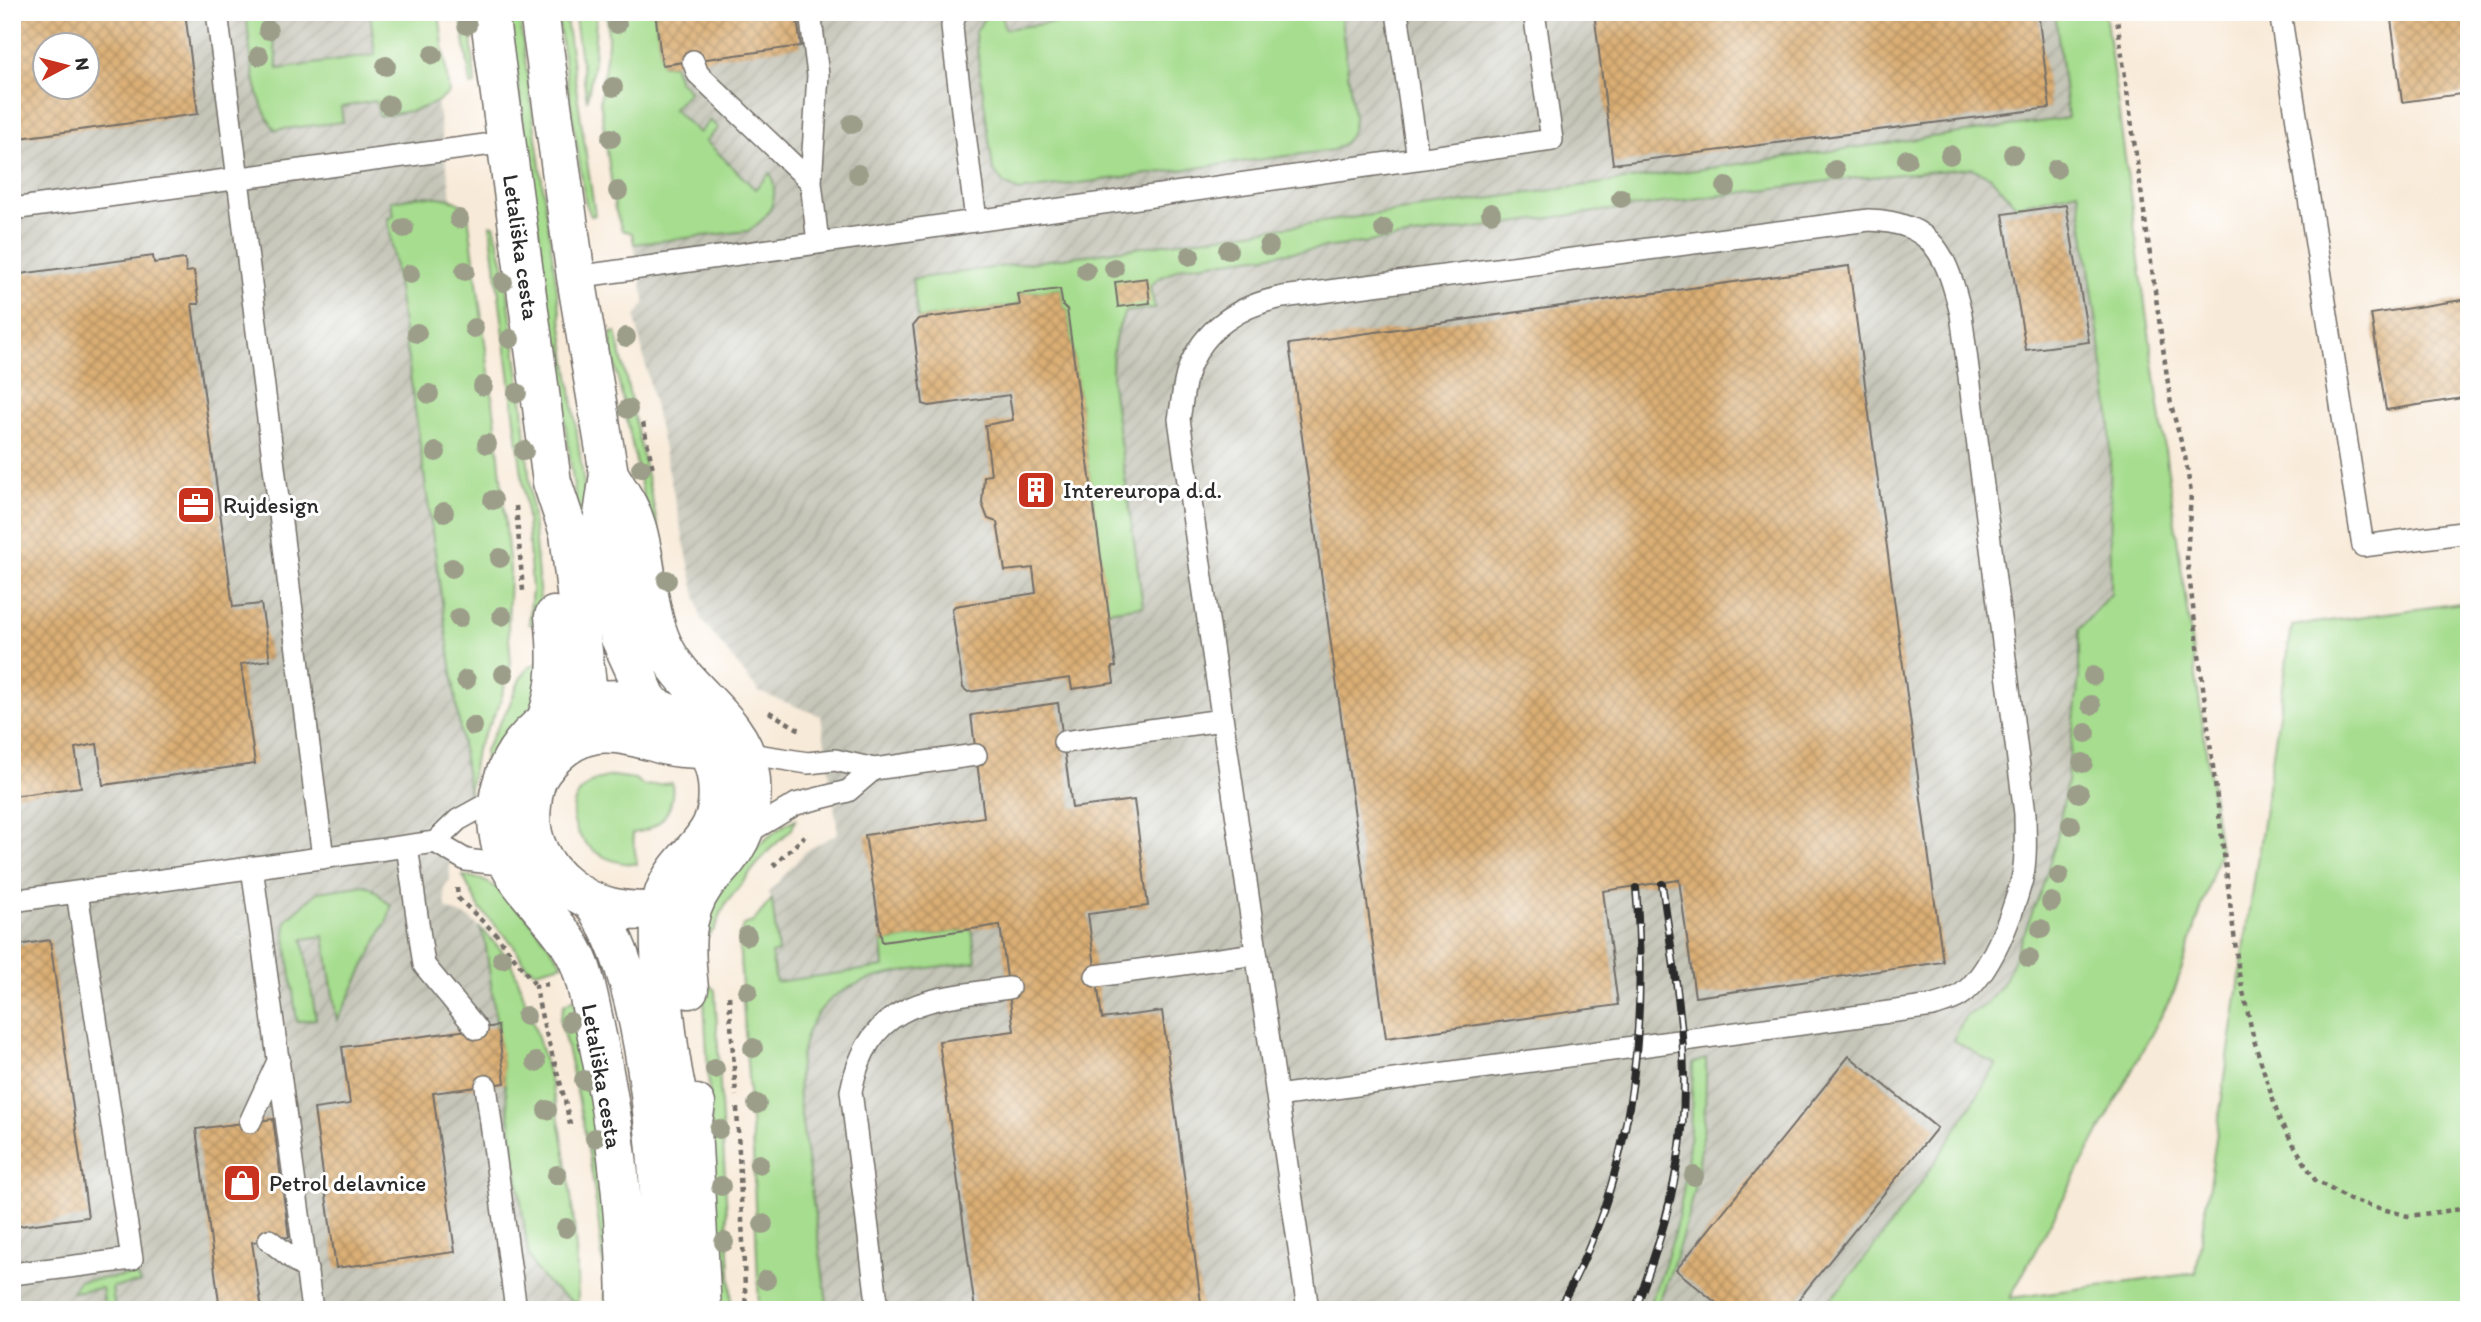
<svg xmlns="http://www.w3.org/2000/svg" width="2481" height="1322" font-family="Itim,sans-serif">
  <style>
    .industrial { fill: url(#industrial-furrows); fill-rule: evenodd }
    .grass { fill: #a6dd8e; stroke: #68845c; stroke-width: 2 }
    .building { fill: url(#building-cross-hatch); fill-rule: evenodd }
    .lines { fill: none; stroke-linecap: round; stroke-linejoin: round }
    .service-casing { stroke: #736e68; stroke-width: 24 }
    .secondary-casing { stroke: #736e68; stroke-width: 41 }
    .path { stroke: #736e68; stroke-width: 4.5; stroke-dasharray: 5 5; stroke-linecap: butt }
    .service { stroke: #fff; stroke-width: 21 }
    .secondary { stroke: #fff; stroke-width: 38 }
    .rail-casing { stroke: #2b2b2b; stroke-width: 8 }
    .rail { stroke: #fff; stroke-width: 5; stroke-dasharray: 16; stroke-linecap: butt }
    .tree { fill: #9c9e89 }
    .labels { text-anchor: middle; stroke-width: 6; stroke-linejoin: round; paint-order: stroke }
    .street-label { font-size: 23px; fill: #2b2b2b; stroke: #fff }
    .poi-label { font-size: 23px; fill: #2b2b2b; stroke: #fff; text-anchor: start }
  </style>
  <defs>
    <pattern id="industrial-furrows" width="10" height="10" patternUnits="userSpaceOnUse" patternTransform="scale(1.75)"><rect width="10" height="10" fill="#c5c5b8"/><path d="M-1 1l2-2M0 10L10 0M9 11l2-2" fill="none" stroke="#a9a99e"/></pattern>
    <pattern id="building-cross-hatch" width="8" height="8" patternUnits="userSpaceOnUse" patternTransform="scale(1.75)"><rect width="8" height="8" fill="#dbaf75"/><path d="M0 0l8 8M0 8l8-8" fill="none" stroke="#b28f60"/></pattern>
  </defs>
  <rect width="100%" height="100%" fill="#fff"/>
  <filter id="ink" filterUnits="userSpaceOnUse"><feTurbulence type="fractalNoise" baseFrequency=".0143" numOctaves="2"/><feDisplacementMap in="SourceGraphic" scale="14" xChannelSelector="R" yChannelSelector="G"/><feConvolveMatrix kernelMatrix="1 2 1 2 8 2 1 2 1" color-interpolation-filters="sRGB"/></filter>
  <filter id="wash" filterUnits="userSpaceOnUse"><feTurbulence type="fractalNoise" baseFrequency=".00686" numOctaves="4" result="noise"/><feDisplacementMap in="SourceGraphic" scale="28" xChannelSelector="R" yChannelSelector="G"/><feGaussianBlur stdDeviation="1.57" result="paint"/><feColorMatrix in="noise" values="0 0 0 0 0 0 0 0 0 0 0 0 0 0 0 0 0 1.4 0 .05"/><feComposite in="paint" operator="in"/></filter>
  <g filter="url(#wash)">
    <rect width="100%" height="100%" fill="#f8ead8"/>
    <path class="industrial" d="M12,12H370L375,55L258,98L265,116L275,130L342,122L341,107L376,101L379,115L437,103L452,200L421,196L391,201L394,216L388,218L469,794L449,841L450,880L444,888L445,902L447,909L469,918L479,927L485,940L528,1254L531,1264L553,1289L578,1304L579,1310H12ZM46,46H88V88H46Z
      M655,12H2055L2110,415L2111,624L2099,765L1996,1064L1928,1172L1882,1236L1820,1310H822L771,953L778,952L772,899L768,893L806,851L838,833L821,716L759,692L701,619L635,317L645,303L634,244L748,231L775,194L774,185L769,173L755,189L706,141L710,120L699,133L673,108L690,91L674,73L662,65Z"/>
    <path class="grass" d="M246,12H270L278,69L375,55L370,12H439L449,93C430,111 403,112 379,116L376,101L341,107L343,122L275,130C251,97 251,52 246,12Z
      M460,12H469L475,85L471,86Z
      M508,12L519,14L602,615L592,616L556,359L560,351L554,348Z
      M557,12H565L595,215L591,216L585,201Z
      M574,12H596V16L594,62L587,101Z
      M607,12H655L662,65L673,64L679,81L690,91L673,109L699,133L710,120L718,128L706,141L755,189L770,173L772,177C779,202 769,218 748,231L634,244L632,233L622,230L615,209L600,100L608,43Z
      M988,12H1002L1004,29L1135,12H1340L1354,117C1354,133 1347,144 1333,150L1019,191L1004,184L993,170L975,33Z
      M2055,12H2105L2220,851L2174,992L2010,1298L2196,1273L2292,626L2469,602V1310H1820C1889,1237 1944,1150 1996,1065L1953,1040L1965,1017L1986,1004L2006,978L2042,888L2057,838L2067,780L2079,677V629L2111,594L2110,415L2078,191L2016,206L1991,177L1971,168L1836,180L1182,267L1158,279L1150,287L1155,308L1126,312C1112,336 1112,358 1112,384L1143,606L1107,611L1067,310L1063,307L1060,289L1019,294L1020,305L918,319L912,279L2068,118Z
      M421,196C439,197 459,196 468,214L496,425L510,571L508,626L511,664L499,706L476,750L469,794L388,218L394,216L391,201Z
      M490,225H494L504,264L523,407L542,622L529,624L532,589L526,506Z
      M616,332L675,606H667L611,346V333Z
      M544,660L533,704L487,775L484,774L485,750L509,706L520,679L529,667Z
      M614,776L635,779L644,786L672,783C675,811 660,830 632,833L637,864C567,863 547,784 614,776Z
      M796,819L792,829L767,852L726,903L714,930L700,943C704,931 707,917 712,906C724,877 767,832 796,819Z
      M463,876C508,878 538,933 563,964L536,971L527,967L512,943L480,909Z
      M365,885C378,889 380,899 391,905L389,916L337,1022L324,936L303,939L316,1019L297,1022L285,932L287,919L318,892Z
      M772,899L778,952L771,954L776,982L884,967L882,942L972,929L976,962C877,975 792,973 799,1101L828,1310H759L753,1153L739,941L743,925L753,922Z
      M479,927C489,937 500,947 508,959C517,971 521,989 526,1003C561,1096 577,1205 578,1304C556,1293 536,1277 528,1253L485,940Z
      M703,981L715,990L732,1310H721Z
      M574,999L592,1080L617,1310H606C601,1211 585,1116 560,1020L564,1005Z
      M1706,1059C1708,1144 1690,1232 1655,1310H1646C1685,1231 1691,1149 1693,1063Z
      M135,1275L141,1283L112,1287L115,1310H105L102,1288L72,1292L79,1281Z"/>
    <g id="blocks">
      <path class="building" d="M12,12H185L198,114L12,139ZM46,46H88V88H46Z
        M655,12H796L801,46L662,65Z
        M1594,12H2038L2050,108L1613,164Z
        M2390,12H2469V93L2402,102Z
        M2066,205L2089,342L2026,350L2003,214Z
        M153,256L154,263L185,259L186,272L194,271L199,304H192L233,607L261,604L270,660L241,664L255,764L103,785L97,744L75,748L81,787L12,796V275Z
        M1849,266L1943,962L1695,997L1679,880L1603,891L1618,1005L1386,1038L1289,344Z
        M1147,278L1150,303L1118,307L1115,282Z
        M1060,289L1063,307L1067,309L1116,667H1112L1114,683L1072,689L1070,678L968,692L963,688L952,609L955,606L1036,593L1033,568L1005,571L997,522L988,519L982,503L984,476L991,475L985,425L1013,420L1009,395L929,406L923,404L913,325L918,319L1020,305L1018,294Z
        M2469,299V397L2386,410L2371,314Z
        M1058,703L1072,808L1134,800L1148,906L1088,914L1102,1019L1162,1011L1202,1310H975L939,1041L1014,1031L1000,925L882,942L865,835L984,817L971,715Z
        M50,940L88,1217L12,1227V946Z
        M498,1026L505,1083L433,1093L455,1252L336,1268L314,1109L350,1104L342,1047Z
        M1849,1056L1937,1128L1790,1310H1725L1676,1270Z
        M273,1119L289,1237L252,1242L262,1310H220L196,1129Z"/>
    </g>
  </g>
  <g filter="url(#ink)">
    <use href="#blocks" fill-opacity="0" stroke="#736e68" stroke-width="2"/>
    <g class="lines">
      <defs>
        <path id="service" d="M217,12L323,858
          M810,12L818,75L811,182L818,243
          M956,12L952,26L954,47L976,220
          M1397,12L1418,159
          M2280,12L2363,546L2469,532
          M693,61L698,74L811,182
          M12,209L507,142
          M576,277L1552,140L1534,12
          M1064,742L1222,720
          M737,752L808,763L835,760L874,769L976,755
          M744,835L796,804L848,791L874,769
          M435,842L466,860L515,866
          M435,842L458,820L498,798
          M407,846L424,965L477,1029
          M252,867L312,1310
          M12,901L435,842
          M1096,976L1256,954
          M486,1086L516,1310
          M1277,1096L1933,1006C1941,1003 1951,1001 1959,996C1990,977 2013,913 2022,879C2027,858 2025,834 2025,814L1961,314C1947,257 1935,222 1869,220L1283,297C1241,305 1203,328 1188,371C1183,386 1182,404 1179,419C1222,716 1265,1013 1308,1310
          M250,1122L279,1059
          M269,1240L307,1270
          M12,1274L132,1259L77,892
          M878,1310L851,1091C869,999 931,999 1009,988"/>
        <path id="secondary" d="M489,12L552,482L569,533L582,643L587,684L580,726
          M539,12L576,277L609,474L601,529L620,638L650,704
          M609,474C618,490 631,507 636,525C648,563 646,607 662,643C682,690 740,717 749,767C756,801 748,834 726,861C709,882 685,903 658,909C595,921 523,872 532,805C533,793 535,780 543,770C577,724 611,729 660,744C674,749 692,748 707,750
          M546,720C559,685 558,653 554,616
          M591,901C655,982 661,1205 664,1310
          M689,989C685,951 682,916 705,884
          M696,1104L692,1128L702,1310
          M627,1310C626,1218 616,1126 597,1036C592,1013 588,987 580,965C561,915 504,886 498,831C494,801 503,768 522,744C561,695 636,683 685,725C702,740 715,758 717,782C724,843 680,849 664,893C652,926 668,1050 676,1088C679,1101 686,1115 692,1128"/>
      </defs>
      <use href="#service" class="service-casing"/>
      <use href="#secondary" class="secondary-casing"/>
      <path class="path" d="M2116,12L2171,405L2185,456L2191,493L2187,559L2239,974L2254,1040L2280,1122L2315,1180L2350,1200L2408,1216L2469,1208
        M643,423L653,469
        M516,506L523,591
        M769,712L800,730
        M773,866L805,836
        M457,888L458,898L496,934L536,986
        M548,984L536,986C542,1032 562,1078 570,1125
        M729,996L736,1096
        M737,1108L746,1310"/>
      <use href="#service" class="service"/>
      <use href="#secondary" class="secondary"/>
      <defs>
        <path id="rail" d="M1558,1310C1632,1182 1648,1032 1636,888
          M1635,1310C1658,1251 1676,1192 1682,1129C1690,1047 1673,965 1662,884"/>
      </defs>
      <use href="#rail" class="rail-casing"/>
      <use href="#rail" class="rail"/>
    </g>
    <g class="tree">
      <circle cx="617" cy="24" r="10"/>
      <circle cx="467" cy="25" r="10"/>
      <circle cx="268" cy="30" r="10"/>
      <circle cx="433" cy="55" r="10"/>
      <circle cx="259" cy="56" r="10"/>
      <circle cx="386" cy="66" r="10"/>
      <circle cx="613" cy="87" r="10"/>
      <circle cx="389" cy="105" r="10"/>
      <circle cx="852" cy="124" r="10"/>
      <circle cx="611" cy="138" r="10"/>
      <circle cx="2013" cy="154" r="10"/>
      <circle cx="1950" cy="155" r="10"/>
      <circle cx="1907" cy="159" r="10"/>
      <circle cx="2056" cy="169" r="10"/>
      <circle cx="1835" cy="170" r="10"/>
      <circle cx="858" cy="174" r="10"/>
      <circle cx="1726" cy="187" r="10"/>
      <circle cx="618" cy="191" r="10"/>
      <circle cx="1621" cy="198" r="10"/>
      <circle cx="1491" cy="213" r="10"/>
      <circle cx="459" cy="219" r="10"/>
      <circle cx="404" cy="228" r="10"/>
      <circle cx="1384" cy="229" r="10"/>
      <circle cx="1269" cy="246" r="10"/>
      <circle cx="1228" cy="250" r="10"/>
      <circle cx="1190" cy="256" r="10"/>
      <circle cx="1114" cy="268" r="10"/>
      <circle cx="465" cy="271" r="10"/>
      <circle cx="1086" cy="271" r="10"/>
      <circle cx="410" cy="274" r="10"/>
      <circle cx="503" cy="282" r="10"/>
      <circle cx="474" cy="328" r="10"/>
      <circle cx="417" cy="333" r="10"/>
      <circle cx="626" cy="337" r="10"/>
      <circle cx="510" cy="339" r="10"/>
      <circle cx="483" cy="386" r="10"/>
      <circle cx="517" cy="393" r="10"/>
      <circle cx="429" cy="394" r="10"/>
      <circle cx="628" cy="409" r="10"/>
      <circle cx="487" cy="444" r="10"/>
      <circle cx="524" cy="451" r="10"/>
      <circle cx="436" cy="452" r="10"/>
      <circle cx="641" cy="468" r="10"/>
      <circle cx="493" cy="500" r="10"/>
      <circle cx="444" cy="512" r="10"/>
      <circle cx="500" cy="558" r="10"/>
      <circle cx="452" cy="568" r="10"/>
      <circle cx="667" cy="580" r="10"/>
      <circle cx="502" cy="616" r="10"/>
      <circle cx="459" cy="618" r="10"/>
      <circle cx="504" cy="674" r="10"/>
      <circle cx="2093" cy="676" r="10"/>
      <circle cx="466" cy="680" r="10"/>
      <circle cx="2091" cy="705" r="10"/>
      <circle cx="473" cy="726" r="10"/>
      <circle cx="2086" cy="733" r="10"/>
      <circle cx="2083" cy="763" r="10"/>
      <circle cx="2079" cy="793" r="10"/>
      <circle cx="2071" cy="825" r="10"/>
      <circle cx="2059" cy="876" r="10"/>
      <circle cx="2051" cy="902" r="10"/>
      <circle cx="2041" cy="929" r="10"/>
      <circle cx="747" cy="936" r="10"/>
      <circle cx="2029" cy="958" r="10"/>
      <circle cx="502" cy="959" r="10"/>
      <circle cx="748" cy="991" r="10"/>
      <circle cx="526" cy="1016" r="10"/>
      <circle cx="570" cy="1022" r="10"/>
      <circle cx="753" cy="1048" r="10"/>
      <circle cx="536" cy="1062" r="10"/>
      <circle cx="715" cy="1069" r="10"/>
      <circle cx="584" cy="1080" r="10"/>
      <circle cx="757" cy="1104" r="10"/>
      <circle cx="547" cy="1110" r="10"/>
      <circle cx="719" cy="1129" r="10"/>
      <circle cx="595" cy="1138" r="10"/>
      <circle cx="759" cy="1164" r="10"/>
      <circle cx="557" cy="1175" r="10"/>
      <circle cx="1694" cy="1176" r="10"/>
      <circle cx="721" cy="1186" r="10"/>
      <circle cx="763" cy="1224" r="10"/>
      <circle cx="566" cy="1228" r="10"/>
      <circle cx="724" cy="1242" r="10"/>
      <circle cx="766" cy="1280" r="10"/>
    </g>
  </g>
  <defs>
    <symbol id="building-square" viewBox="-11 -11 22 22"><rect x="-9" y="-9" width="18" height="18" rx="4" fill="#c8321e" stroke="#fff"/><path d="M-4-6H4V6H1V3H-1V6H-4ZM-2.5-4.3h1.7v1.8h-1.7ZM.8-4.3h1.7v1.8H.8ZM-2.5-1h1.7V.8h-1.7ZM.8-1h1.7V.8H.8Z" fill="#fff"/></symbol>
    <symbol id="office-square" viewBox="-11 -11 22 22"><rect x="-9" y="-9" width="18" height="18" rx="4" fill="#c8321e" stroke="#fff"/><path d="M-6-3h4V-5.5h4V-3h4V5H-6ZM-1-4.5V-3h2v-1.5ZM-6 0V1H6V0Z" fill="#fff"/></symbol>
    <symbol id="shop-square" viewBox="-11 -11 22 22"><rect x="-9" y="-9" width="18" height="18" rx="4" fill="#c8321e" stroke="#fff"/><path d="M-5-2.5h2.3a2.7 3.5 0 0 1 5.4 0H5L5.5 6h-11ZM-1.5-2.5h3a1.5 2.3 0 0 0-3 0Z" fill="#fff"/></symbol>
  </defs>
  <g fill-rule="evenodd">
    <use href="#building-square" x="1014" y="468" width="44" height="44"/>
    <use href="#office-square" x="174" y="483" width="44" height="44"/>
    <use href="#shop-square" x="220" y="1161" width="44" height="44"/>
  </g>
  <g class="labels">
    <g class="street-label">
      <text transform="translate(521 247) rotate(82)" y="8">Letališka cesta</text>
      <text transform="translate(602 1076) rotate(80)" y="8">Letališka cesta</text>
    </g>
    <g class="poi-label">
      <text x="1063" y="498">Intereuropa d.d.</text>
      <text x="223" y="513">Rujdesign</text>
      <text x="269" y="1191">Petrol delavnice</text>
    </g>
  </g>
  <rect width="2481" height="1322" fill="none" stroke="#fff" stroke-width="42"/>
  <g transform="translate(66 66) rotate(83)"><circle r="33" fill="#ffffff" stroke="#aaaaaa" stroke-width="2"/>
  <path d="M0-5L12 26L0 18L-12 26Z" fill="#c8321e"/>
  <text y="-10" font-size="19" font-weight="bold" text-anchor="middle" fill="#2b2b2b">N</text>
  </g>
</svg>
